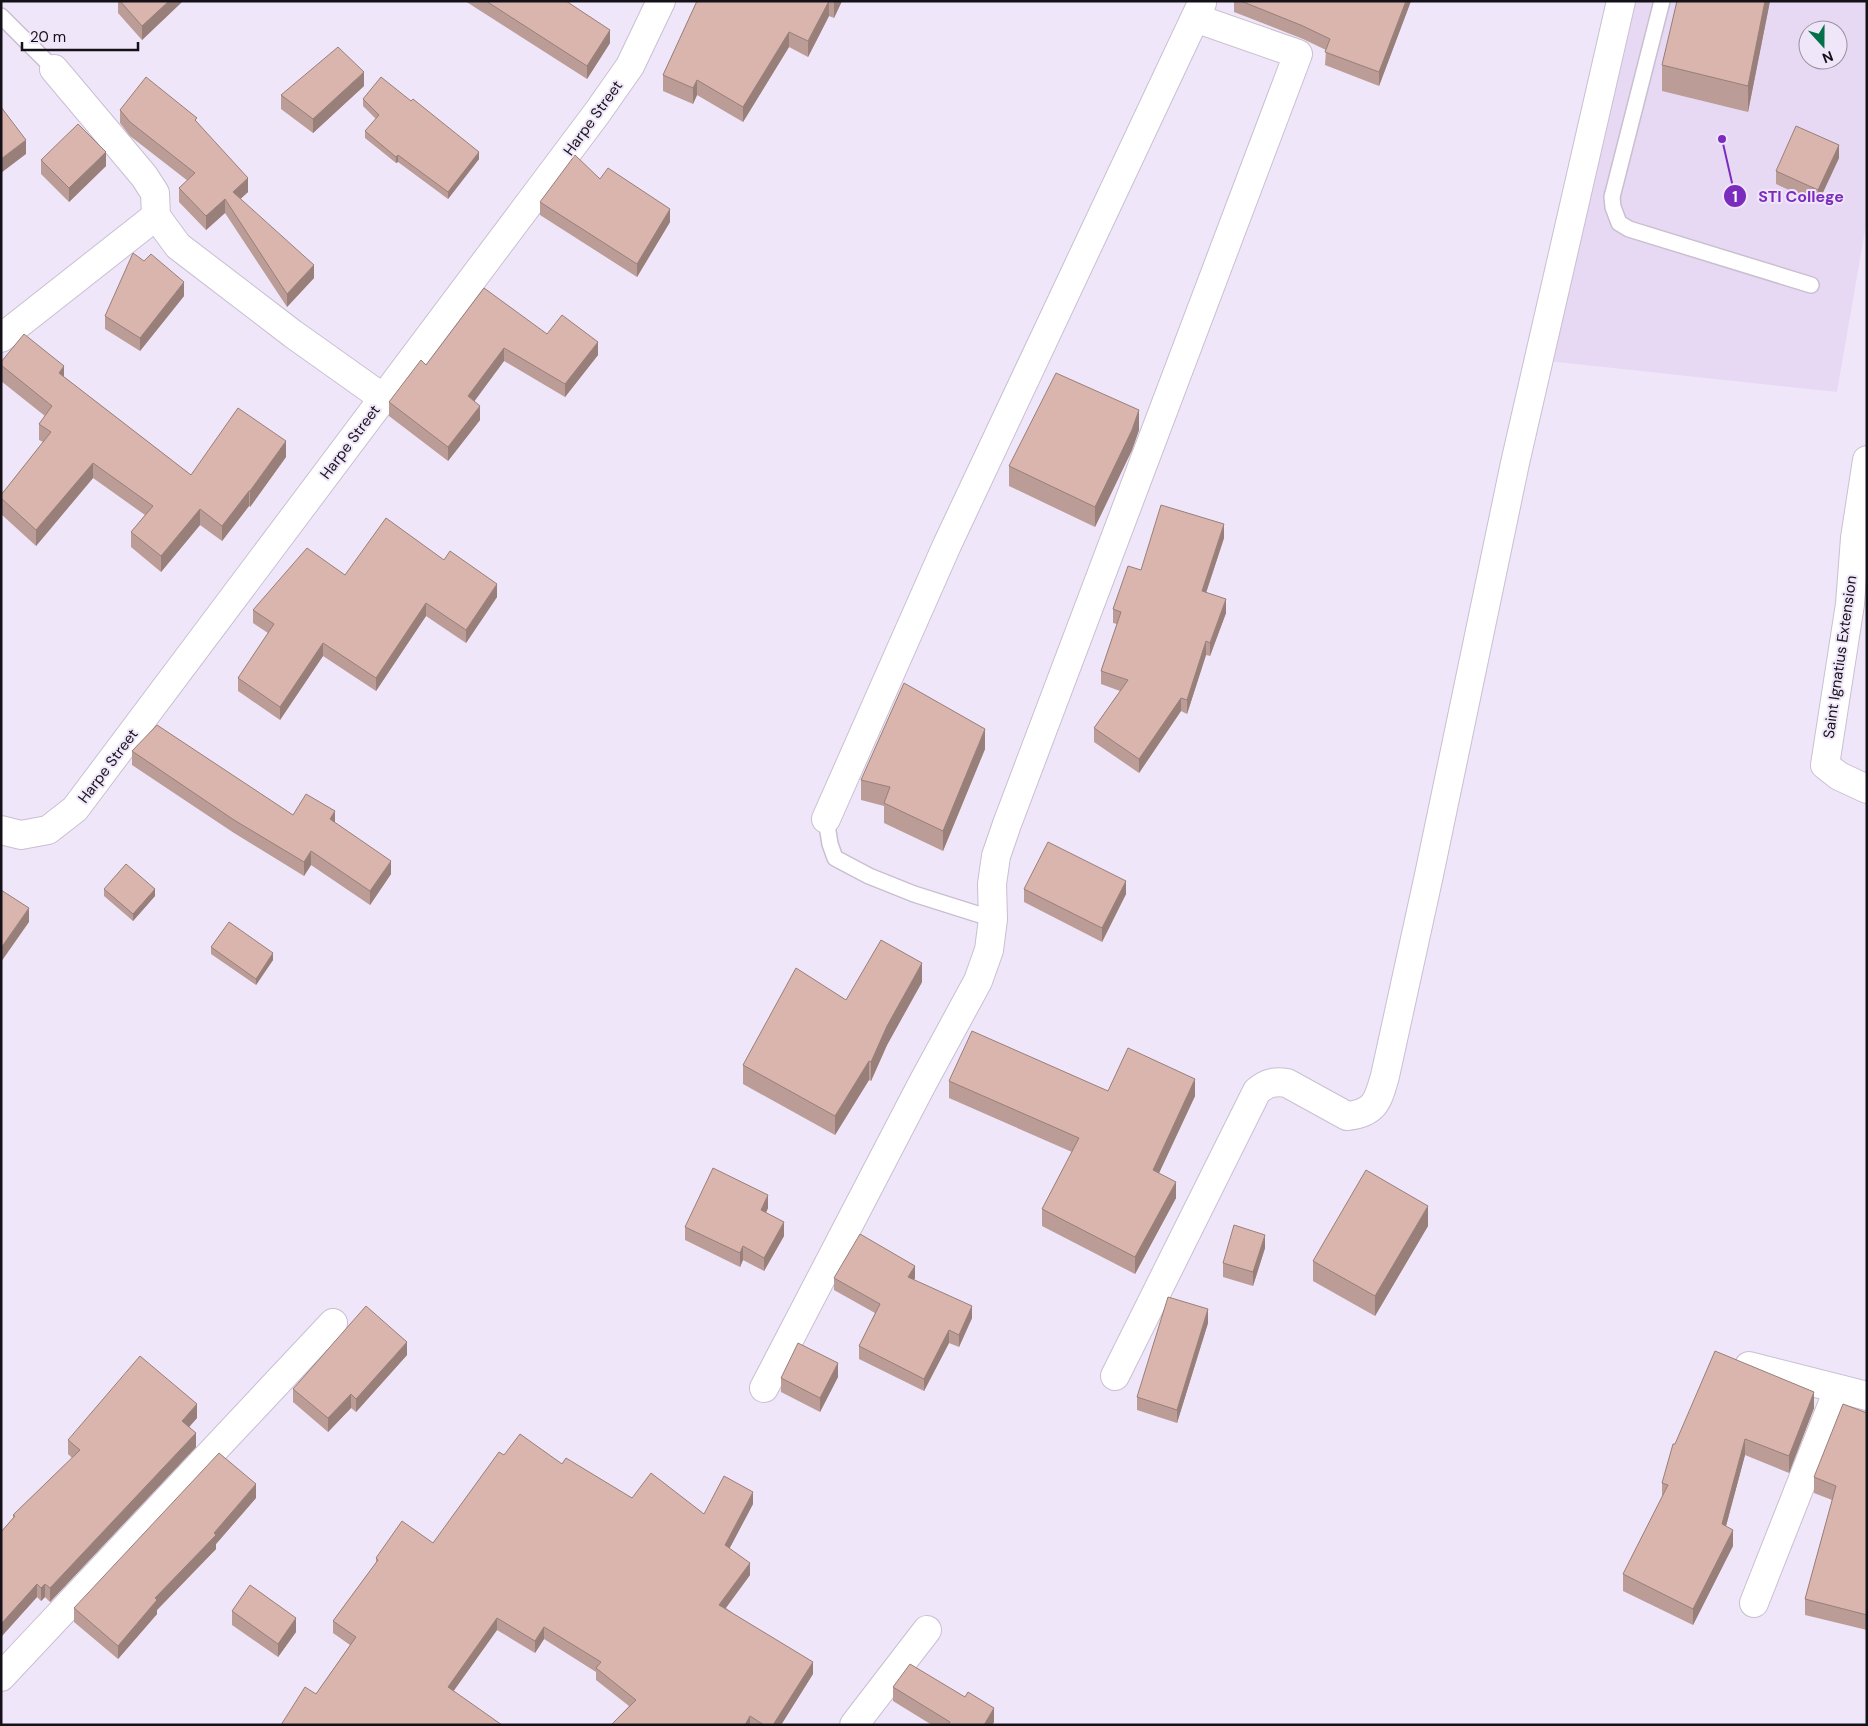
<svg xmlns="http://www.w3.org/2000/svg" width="1868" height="1726" font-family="'DM Sans',sans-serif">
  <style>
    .built { fill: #e7d9f3; fill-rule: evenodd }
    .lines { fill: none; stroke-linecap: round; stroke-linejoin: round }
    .lane-casing { stroke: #c9bfd1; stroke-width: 18 }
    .street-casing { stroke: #c9bfd1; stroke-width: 30 }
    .lane { stroke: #fff; stroke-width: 15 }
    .street { stroke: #fff; stroke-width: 28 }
    .wall { fill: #bb9c96 }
    .shaded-wall { fill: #987f7a }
    .building { fill: #d9b5ae; stroke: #987f7a }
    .labels { text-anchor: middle; stroke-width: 4; stroke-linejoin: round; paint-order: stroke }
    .street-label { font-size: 15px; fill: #151118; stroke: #f0e6f9 }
    .leader { fill: none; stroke: #7b2cbf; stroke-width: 2 }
    .callout-dot { fill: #7b2cbf; stroke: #f0e6f9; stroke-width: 2 }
    .mark-label { font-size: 15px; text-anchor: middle; font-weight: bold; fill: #fff }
    .callout-label { font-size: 16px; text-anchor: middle; font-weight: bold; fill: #7b2cbf; stroke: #f0e6f9; stroke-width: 4; stroke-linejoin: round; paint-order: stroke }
  </style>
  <rect width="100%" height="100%" fill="#f0e6f9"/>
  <path class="built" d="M1609,1H1867V219L1837,392L1529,359ZM1808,30H1838V60H1808Z"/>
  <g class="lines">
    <defs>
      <path id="lane" d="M1662,1L1612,197L1613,207L1619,223L1629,229L1811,285
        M1,16L54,69
        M826,819L830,844L835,858L869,876L914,894L993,919"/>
      <path id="street" d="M54,69L144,176L155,193L156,216L178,246L293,334L383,398
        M1,338L156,216
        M1867,460L1855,538L1850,604L1825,765L1839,776L1867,789
        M826,819L947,545L1202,3
        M1,830L21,835L48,830L75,809L597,113L630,66L661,1
        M1749,1366L1867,1396
        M1115,1376L1257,1091C1267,1083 1274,1081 1287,1083L1347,1116C1376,1113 1378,1100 1385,1076L1429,875L1515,463L1621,1
        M764,1388L921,1086L978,981L989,950L993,919L992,884L996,856L1007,824L1298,54L1195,18
        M1754,1603L1838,1390
        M1,1677L333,1323
        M854,1725L927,1630"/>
    </defs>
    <use href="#lane" class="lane-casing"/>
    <use href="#street" class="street-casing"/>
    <use href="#lane" class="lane"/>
    <use href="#street" class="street"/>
  </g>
  <path class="wall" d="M118,1H183L142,40L118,13Z
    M465,1H566L610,43L587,79Z
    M697,1H842L834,18L829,16L808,57L789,47L743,122L697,95L693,104L663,91V75Z
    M1234,1H1411L1379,86L1325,65L1326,50L1303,39L1234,12Z
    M1677,1H1770L1748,112L1662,91V65Z
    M364,86L313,133L281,109V95Z
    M363,99L479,159L448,199L398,162L396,163L365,138V131L376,119L363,106Z
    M120,110L197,122L248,192L240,199L314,278L287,307L225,213L206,230L179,202V188L188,181L130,136L120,123Z
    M1839,158L1818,203L1776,184V171Z
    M41,160L106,166L69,202L41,174Z
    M600,179L670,222L637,277L540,215V202Z
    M184,296L140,351L105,329V316Z
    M547,334L598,355L565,397L504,361L474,401L480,420L448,461L389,416V402L426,365Z
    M1,362L64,377L191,475L286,457L250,507L249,506L222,541L200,525L161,572L131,547V532L145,515L93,478L36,546L1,514V495L43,442L39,440V424L45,416L1,381Z
    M1139,430L1132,450L1095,527L1009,486V466Z
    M1224,538L1206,593L1226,613L1210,656L1206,655L1187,714L1181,711L1139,773L1094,742V728L1120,691L1101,684V671L1117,624L1113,623V609L1141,570Z
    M345,575L497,597L466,643L426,616L376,691L323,656L280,720L238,691V678L268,633L253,623V610Z
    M985,749L943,851L884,823V806L861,800V780Z
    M132,751L293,815L391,874L370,905L311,865L304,876L234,833L132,765Z
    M104,889L155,896L133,921L104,896Z
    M1024,889L1126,894L1102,942L1024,902Z
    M211,947L273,960L256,985L211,954Z
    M922,982L887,1045L871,1081L869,1080L835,1135L743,1084V1065Z
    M949,1081L1195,1096L1159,1173L1176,1198L1135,1274L1042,1226V1209L1072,1152L949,1098Z
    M768,1208L766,1213L784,1236L764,1271L743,1260L740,1267L685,1240V1227Z
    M1428,1226L1375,1316L1313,1281V1261Z
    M1265,1248L1253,1286L1223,1277V1263Z
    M834,1278H915L914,1280L972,1318L959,1347L949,1343L924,1391L859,1359V1346L875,1313L834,1290Z
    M1208,1323L1177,1423L1137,1410V1397Z
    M407,1355L356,1412L351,1408L328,1432L293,1402V1389Z
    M838,1377L820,1412L781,1392V1378Z
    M1814,1408L1789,1473L1745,1455L1726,1526L1733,1546L1693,1625L1623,1591V1574L1662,1497V1483L1675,1444Z
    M1867,1413V1630L1805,1615V1599L1832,1500L1814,1493V1477Z
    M197,1418L189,1427L196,1447L50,1602L45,1597L41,1601L37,1597L1,1637V1532L13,1518V1515L72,1458L68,1454V1440Z
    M504,1455L562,1464L632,1498L704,1514L753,1504L729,1549L750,1575L726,1608L813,1674L781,1725H611L629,1706L596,1680V1672L544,1639L535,1653L497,1630L453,1691L316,1694L350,1645L333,1633V1621L376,1563V1558L433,1543Z
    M256,1498L216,1544V1549L157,1610V1614L118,1659L74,1622V1608Z
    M232,1611L296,1632L278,1657L232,1625Z
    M893,1687L994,1722L992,1725H932L893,1701Z"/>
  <path class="shaded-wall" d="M169,1H183L142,40V26Z
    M829,1V16L808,57V41Z
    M834,1H842L834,18Z
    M1406,1H1411L1379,86V72Z
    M1765,1H1770L1748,112V86Z
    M610,30V43L587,79V66Z
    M789,32V47L743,122V107Z
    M364,72V86L313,133V119Z
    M697,80V95L693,104V88Z
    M26,140V154L1,173V159Z
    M1839,145V158L1818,203V190Z
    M106,152V166L69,202V188Z
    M479,152V159L448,199V192Z
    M398,155V162L396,163V157Z
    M248,178V192L233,206V192Z
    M225,199V213L206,230V216Z
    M670,209V222L637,277V264Z
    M314,265V278L287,307V294Z
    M184,282V296L140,351V338Z
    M598,342V355L565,397V384Z
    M504,348V361L468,410V396Z
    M64,366V382L59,373Z
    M480,406V420L448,461V447Z
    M1139,410V430L1132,450L1095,527V507Z
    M286,441V457L250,507V491Z
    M93,463V478L36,546V530Z
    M249,491V506L222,541V526Z
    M200,509V525L161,572V556Z
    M1224,524V538L1202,605V591Z
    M497,584V597L466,643V630Z
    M1226,599V613L1210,656V643Z
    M426,603V616L376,691V678Z
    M1206,641V655L1187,714V700Z
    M323,643V656L280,720V707Z
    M1181,698V711L1139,773V759Z
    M985,729V749L943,851V831Z
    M335,811V825L330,819Z
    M311,851V865L304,876V862Z
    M391,861V874L370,905V891Z
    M1126,881V894L1102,942V928Z
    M155,889V896L133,921V914Z
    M29,908V922L1,962V948Z
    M273,953V960L256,985V979Z
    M922,963V982L887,1045L871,1081V1062L887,1026Z
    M869,1061V1080L835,1135V1116Z
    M1195,1079V1096L1153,1186V1170Z
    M1176,1182V1198L1135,1274V1257Z
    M768,1195V1208L761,1223V1210Z
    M1428,1206V1226L1375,1316V1296Z
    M784,1222V1236L764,1271V1258Z
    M1265,1235V1248L1253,1286V1272Z
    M743,1246V1260L740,1267V1253Z
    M915,1266V1278L908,1290V1277Z
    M972,1306V1318L959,1347V1335Z
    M1208,1309V1323L1177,1423V1410Z
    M949,1330V1343L924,1391V1379Z
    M407,1342V1355L356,1412V1399Z
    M838,1363V1377L820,1412V1398Z
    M1814,1392V1408L1789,1473V1456Z
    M351,1394V1408L328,1432V1418Z
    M197,1404V1418L182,1435V1421Z
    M196,1433V1447L50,1602V1588Z
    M1745,1439V1455L1722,1541V1524Z
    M256,1484V1498L216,1544V1549L157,1610V1614L118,1659V1646L155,1598L214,1533Z
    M753,1492V1504L725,1557V1545Z
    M1733,1530V1546L1693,1625V1609Z
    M750,1563V1575L719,1617V1605Z
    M37,1584V1597L1,1637V1624Z
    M45,1584V1597L41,1601V1588Z
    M296,1618V1632L278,1657V1644Z
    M497,1618V1630L448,1699V1687Z
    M544,1627V1639L535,1653V1641Z
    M813,1662V1674L781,1725H773Z
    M994,1708V1722L992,1725H984Z
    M750,1716V1725H745Z"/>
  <path class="building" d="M120,1H169L142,26Z
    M486,1H566L610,30L587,66Z
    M697,1H829L808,41L789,32L743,107L697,80L693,88L663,75Z
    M1241,1H1406L1379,72L1325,52L1330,39L1303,26Z
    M1677,1H1765L1748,86L1662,65Z
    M338,47L364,72L313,119L281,95Z
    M146,77L197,118L195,120L248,178L233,192L314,265L287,294L225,199L206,216L179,188L195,173L130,122L120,110Z
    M381,77L411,101L413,99L479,152L448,192L398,155L396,157L365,131L379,115L363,99Z
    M1,107L26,140L1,159Z
    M78,124L106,152L69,188L41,160Z
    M1796,126L1839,145L1818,190L1776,171Z
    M575,155L600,179L608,168L670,209L637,264L540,202Z
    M133,253L144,261L151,254L184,282L140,338L105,316Z
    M484,288L547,334L562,315L598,342L565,384L504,348L468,396L480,406L448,447L389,402L421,360L426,365Z
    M24,334L64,366L59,373L191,475L238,408L286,441L250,491H249L222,526L200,509L161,556L131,532L153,506L93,463L36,530L1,498V495L51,432L39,424L52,406L1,365V362Z
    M1056,373L1139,410L1132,430L1095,507L1009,466Z
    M1161,505L1224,524L1202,591L1226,599L1210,643L1206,641L1187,700L1181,698L1139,759L1094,728L1128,680L1101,671L1121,612L1113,609L1128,566L1141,570Z
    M386,518L444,560L450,551L497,584L466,630L426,603L376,678L323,643L280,707L238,678L274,624L253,610L307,548L345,575Z
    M904,683L985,729L943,831L884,803L890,787L861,780Z
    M157,725L293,815L306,794L335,811L330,819L391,861L370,891L311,851L304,862L234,820L132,751Z
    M1048,842L1126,881L1102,928L1024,889Z
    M126,864L155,889L133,914L104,889Z
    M1,890L29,908L1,948Z
    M229,922L273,953L256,979L211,947Z
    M881,940L922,963L887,1026L871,1062L869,1061L835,1116L743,1065L796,968L846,1000Z
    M972,1031L1108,1091L1128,1048L1195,1079L1153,1170L1176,1182L1135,1257L1042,1209L1079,1138L949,1081Z
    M713,1168L768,1195L761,1210L784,1222L764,1258L743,1246L740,1253L685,1227Z
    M1366,1170L1428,1206L1375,1296L1313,1261Z
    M1234,1225L1265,1235L1253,1272L1223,1263Z
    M860,1234L915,1266L908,1277L972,1306L959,1335L949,1330L924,1379L859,1346L880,1304L834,1278Z
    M1168,1297L1208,1309L1177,1410L1137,1397Z
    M366,1306L407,1342L356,1399L351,1394L328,1418L293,1389Z
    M798,1343L838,1363L820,1398L781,1378Z
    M1715,1351L1814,1392L1789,1456L1745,1439L1722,1524L1733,1530L1693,1609L1623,1574L1668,1485L1662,1483L1673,1444H1675Z
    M140,1356L197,1404L182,1421L196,1433L50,1588L45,1584L41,1588L37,1584L1,1624V1532L15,1516L13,1515L80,1450L68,1440Z
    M1843,1404L1867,1413V1615L1805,1599L1836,1486L1814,1477Z
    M520,1434L562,1464L566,1458L632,1498L651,1473L704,1514L724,1476L753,1492L725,1545L750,1563L719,1605L813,1662L773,1725H764L750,1716L745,1725H611L636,1700L596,1668L601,1662L544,1627L535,1641L497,1618L448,1687L502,1725H281L305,1687L316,1694L356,1637L333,1621L378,1560L376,1558L402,1521L433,1543L499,1452L504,1455Z
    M219,1453L256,1484L214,1533L216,1535L155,1598L157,1600L118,1646L74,1608Z
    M250,1585L296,1618L278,1644L232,1611Z
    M910,1664L965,1697L968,1692L994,1708L984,1725H948L950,1722L893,1687Z"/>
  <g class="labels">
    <g class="street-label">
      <text transform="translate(593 118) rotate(-54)" y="5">Harpe Street</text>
      <text transform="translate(350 442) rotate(-53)" y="5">Harpe Street</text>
      <text transform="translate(1840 657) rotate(-82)" y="5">Saint Ignatius Extension</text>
      <text transform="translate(108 766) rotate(-53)" y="5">Harpe Street</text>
    </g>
  </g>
  <path class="leader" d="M1722 139L1735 196"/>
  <g class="callout-dot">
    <circle cx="1722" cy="139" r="5"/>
    <circle cx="1735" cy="196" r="12"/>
  </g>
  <g class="mark-label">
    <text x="1735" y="202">1</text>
  </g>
  <g class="callout-label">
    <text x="1801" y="202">STI College</text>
  </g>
  <rect width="1868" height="1726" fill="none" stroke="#151118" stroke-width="5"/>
  <g transform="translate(1823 45) rotate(159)"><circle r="24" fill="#f0e6f9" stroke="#98919f"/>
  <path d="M0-4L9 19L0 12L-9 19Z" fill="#027048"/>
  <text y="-8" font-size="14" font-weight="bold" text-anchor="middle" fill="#151118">N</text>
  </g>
  <path d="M22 42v8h116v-8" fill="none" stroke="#151118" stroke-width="2.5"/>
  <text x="30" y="42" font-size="15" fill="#151118" stroke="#f0e6f9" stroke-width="4" paint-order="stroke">20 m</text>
</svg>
